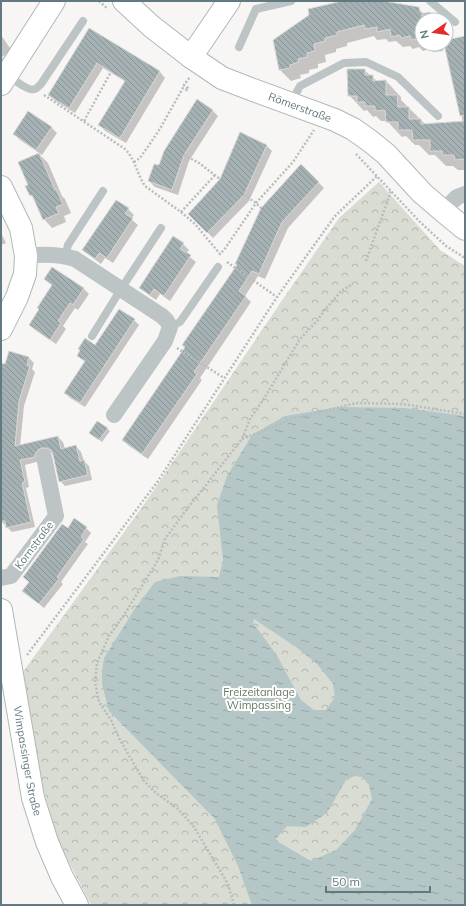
<svg xmlns="http://www.w3.org/2000/svg" width="466" height="906" font-family="Mulish,sans-serif">
  <style>
    .park { fill: url(#park-crowns) }
    .water { fill: url(#water-ripples); fill-rule: evenodd }
    .shadow { fill: #0003 }
    .building { fill: url(#building-back-hatch); stroke: #d9d8d6 }
    .lines { fill: none; stroke-linecap: round; stroke-linejoin: round }
    .secondary-casing { stroke: #b0b8bb; stroke-width: 24 }
    .path { stroke: #b8bcbe; stroke-width: 2.5; stroke-dasharray: 2 2; stroke-linecap: butt }
    .lane { stroke: #bdc4c6; stroke-width: 8 }
    .street { stroke: #bdc4c6; stroke-width: 16 }
    .secondary { stroke: #fff; stroke-width: 22 }
    .labels { text-anchor: middle; stroke-width: 4; stroke-linejoin: round; paint-order: stroke }
    .street-label { font-size: 11px; fill: #62797f; stroke: #fff }
    .park-label { font-size: 11px; fill: #697761; stroke: #fff }
  </style>
  <defs>
    <pattern id="park-crowns" width="20" height="18" patternUnits="userSpaceOnUse"><rect width="20" height="18" fill="#d8dcd3"/><path d="M2 6a3 3 0 1 1 6 0M12 15a3 3 0 1 1 6 0" fill="none" stroke="#b3b7b0"/></pattern>
    <pattern id="water-ripples" width="26" height="14" patternUnits="userSpaceOnUse"><rect width="26" height="14" fill="#b5c6c7"/><path d="M2 4q2-2 4 0t4 0M15 11q2-2 4 0t4 0" fill="none" stroke="#97a6a7"/></pattern>
    <pattern id="building-back-hatch" width="6" height="6" patternUnits="userSpaceOnUse"><rect width="6" height="6" fill="#a5b1b3"/><path d="M-1 5l2 2M0 0l6 6M5-1l2 2" fill="none" stroke="#8a9597"/></pattern>
  </defs>
  <rect width="100%" height="100%" fill="#f7f6f4"/>
  <path class="park" d="M379,182L440,250L465,266V905H91L59,843L40,778L20,676L145,503L283,299L339,218Z"/>
  <path class="water" d="M339,407L405,408L465,416V905H252L238,866L215,819L109,711L102,684V672L104,658L134,610L155,582L180,576L219,577L223,560L217,505L227,476L252,435L285,416ZM254,619L296,647L317,664L333,684L335,697L326,710H314L301,700L276,654L253,623ZM355,776L362,777L369,785L372,799L355,830L336,850L311,861L275,840L287,826L306,827L327,813L346,780Z"/>
  <path class="shadow" d="M346,1H387L389,3L418,8L423,13L430,12L438,20H422V44H442L443,51L433,52L430,49L423,51L419,47L413,49L410,46L403,47L396,41L389,42L386,39L377,40L374,36L347,43V46L336,49V52L325,55L326,62L318,64V68L309,70V73L300,75L301,78L291,81L280,70Z
    M89,29L160,72L165,78L126,143L105,131L100,125L126,82L103,68L75,113L55,101L49,95Z
    M1,35L12,51L2,57L3,59L1,60Z
    M465,37V170H458L453,166H446L435,155H429L419,145H415L406,136L402,137L387,121H381L376,116L373,117L367,110L364,111L349,95L364,70L378,82L386,81L401,97V100L425,124L463,123L445,44H446V41Z
    M197,101L213,111L218,116L189,161L178,195L155,187L149,181L159,166Z
    M51,127L57,133L42,155L20,140L14,134Z
    M266,145L272,151L249,201L213,238L189,214Z
    M39,154L48,163L62,196L65,199L71,213L64,216L66,222L52,228L44,219L35,200L31,195L29,185Z
    M301,165L324,188L288,228L265,279L258,276L245,296L251,302L200,378L202,380L148,459L129,446L123,440L186,347Z
    M116,201L128,209L134,215L131,219L138,225L113,263L105,258L101,264L89,255L84,250Z
    M1,233L6,243L1,245Z
    M183,244L189,250L186,254L196,262L170,301L160,294L156,300L146,293L141,287Z
    M52,268L84,289L89,294L78,310L75,308L63,326L66,329L56,344L35,330L30,325L53,286L45,279Z
    M134,320L139,325L85,407L70,398L65,393L85,362L78,356L81,351L96,347Z
    M29,358L34,363L32,369L35,372L24,406L20,446L58,437L63,442L65,449L76,446L81,452L84,461L89,466L92,480L65,486L60,481L53,453L48,452L40,461L25,465L29,487L26,488L35,527L12,532L1,521V369L5,365Z
    M107,429L110,431L102,442L93,435Z
    M75,520L86,528L91,533L85,542L88,544L61,582L63,584L44,608L23,591Z"/>
  <path class="building" d="M342,1H383L419,7L420,12H422V38L411,40L410,36L401,38L400,35L391,37L390,29L377,32V27L365,29L364,25L337,32V35L325,38V41L314,44L315,51L307,53V57L298,59L299,62L290,65V68L279,70L273,40L309,15L308,9Z
    M89,28L160,71L120,138L98,125L125,81L97,63L69,108L48,95Z
    M465,36V115L460,116L444,44H446V40Z
    M347,69H365V75H373V81L386,80V95H397L398,107H409V119H421V124L465,121V159L455,160L454,155H442V151H430V140H413L412,130H398V122H386L385,110L375,111V106H365V102H357V96H348Z
    M197,99L213,110L184,155L172,190L148,181L154,164L159,165L164,151Z
    M28,111L52,127L36,150L13,134Z
    M240,132L267,145L244,195L207,233L188,214L220,179Z
    M39,153L55,190L56,189L63,204L56,207L59,213L43,220L32,195L30,196L25,186L28,185L18,162Z
    M301,164L319,182L282,222L259,274L252,271L239,291L246,296L194,372L197,374L142,454L122,440L185,347L182,345L237,265L235,264L261,208Z
    M116,200L129,208L125,214L133,218L107,258L99,253L95,259L82,250Z
    M173,236L184,243L180,249L191,255L164,296L154,289L150,295L139,288Z
    M52,267L84,288L73,305L70,303L58,321L61,323L50,340L29,325L39,309L37,308L52,285L44,279Z
    M119,309L135,319L80,403L64,393L85,361L77,356L80,350L78,349L85,338L95,345Z
    M9,351L29,357L27,365L30,366L19,401L15,446L58,436L61,449L76,445L80,461L84,460L88,475L59,482L53,455L51,450L47,448H42L38,450L35,454V457L20,460L25,482L22,483L31,522L6,528L5,521H1V363L5,364Z
    M97,421L108,428L99,440L89,433Z
    M74,518L87,527L81,537L84,539L57,577L59,579L39,604L22,591L29,582L23,577L62,524L68,528Z"/>
  <g class="lines">
    <defs>
      <g id="secondary">
        <path id="s1" d="M124,1L151,26L191,57L222,78L248,88L335,120L353,129L370,141L386,154L422,193L443,211L465,229"/>
        <path d="M191,57L229,1"/>
        <path d="M1,84L54,1"/>
        <path d="M1,187L21,228L26,256L25,274L17,297L1,329"/>
        <path id="s2" d="M1,610L33,798L47,842L62,877L77,905"/>
      </g>
    </defs>
    <use href="#secondary" class="secondary-casing"/>
    <path class="path" d="M99,1L108,9
      M44,95L125,149C135,159 137,174 145,186L181,212L195,224L220,254L224,250L256,203L293,162L314,130
      M84,121L111,72
      M356,154L420,222L446,246L465,258
      M184,155L199,163L220,179
      M134,162L140,158L158,132L183,88L187,90L188,88L184,85L190,77
      M244,195L256,203L261,208
      M181,212L215,175
      M366,261L391,191
      M227,262L277,297
      M177,348L224,378
      M242,439L292,419L356,403L403,404L465,414
      M27,655L158,481L277,297L335,216L377,176
      M234,905L228,884L194,827L178,809L156,793L144,781L120,740L111,720L99,702L95,682L97,663L109,636L124,615L158,560L165,539L184,513L242,439L250,419L265,397L300,339L317,321L324,311L341,291L351,285"/>
    <path class="lane" d="M430,1L455,22
      M239,47L256,9L291,1
      M8,75C13,79 29,92 35,89C36,89 40,85 41,84L83,21
      M291,103L300,86L344,63L366,62L398,77L438,116
      M65,256L68,245L103,191
      M170,327L180,322L218,267
      M92,336L121,289L161,228"/>
    <path class="street" d="M443,211L457,197L465,194
      M26,256C43,254 59,254 75,259L162,316L167,321L170,327L165,341L114,415
      M1,578L11,576L56,516L44,457"/>
    <use href="#secondary" class="secondary"/>
  </g>
  <g class="labels">
    <g class="street-label">
      <text dy="4" stroke="none"><textPath href="#s1" startOffset="208">Römerstraße</textPath></text>
      <text transform="translate(34 545) rotate(-53)" y="4">Kornstraße</text>
      <text dy="4" stroke="none"><textPath href="#s2" startOffset="153">Wimpassinger Straße</textPath></text>
    </g>
    <g class="park-label">
      <text x="259" y="696">Freizeitanlage<tspan x="259" dy="13">Wimpassing</tspan></text>
    </g>
  </g>
  <rect width="466" height="906" fill="none" stroke="#62797f" stroke-width="4"/>
  <g transform="translate(434 32) rotate(257)"><circle r="19" fill="#ffffff" stroke="#c0c9cc"/>
  <path d="M0-3L7 15L0 10L-7 15Z" fill="#e32d28"/>
  <text y="-6" font-size="11" font-weight="bold" text-anchor="middle" fill="#62797f">N</text>
  </g>
  <path d="M326 886v6h104v-6" fill="none" stroke="#62797f" stroke-width="2"/>
  <text x="332" y="886" font-size="12" fill="#62797f" stroke="#ffffff" stroke-width="3" paint-order="stroke">50 m</text>
</svg>
